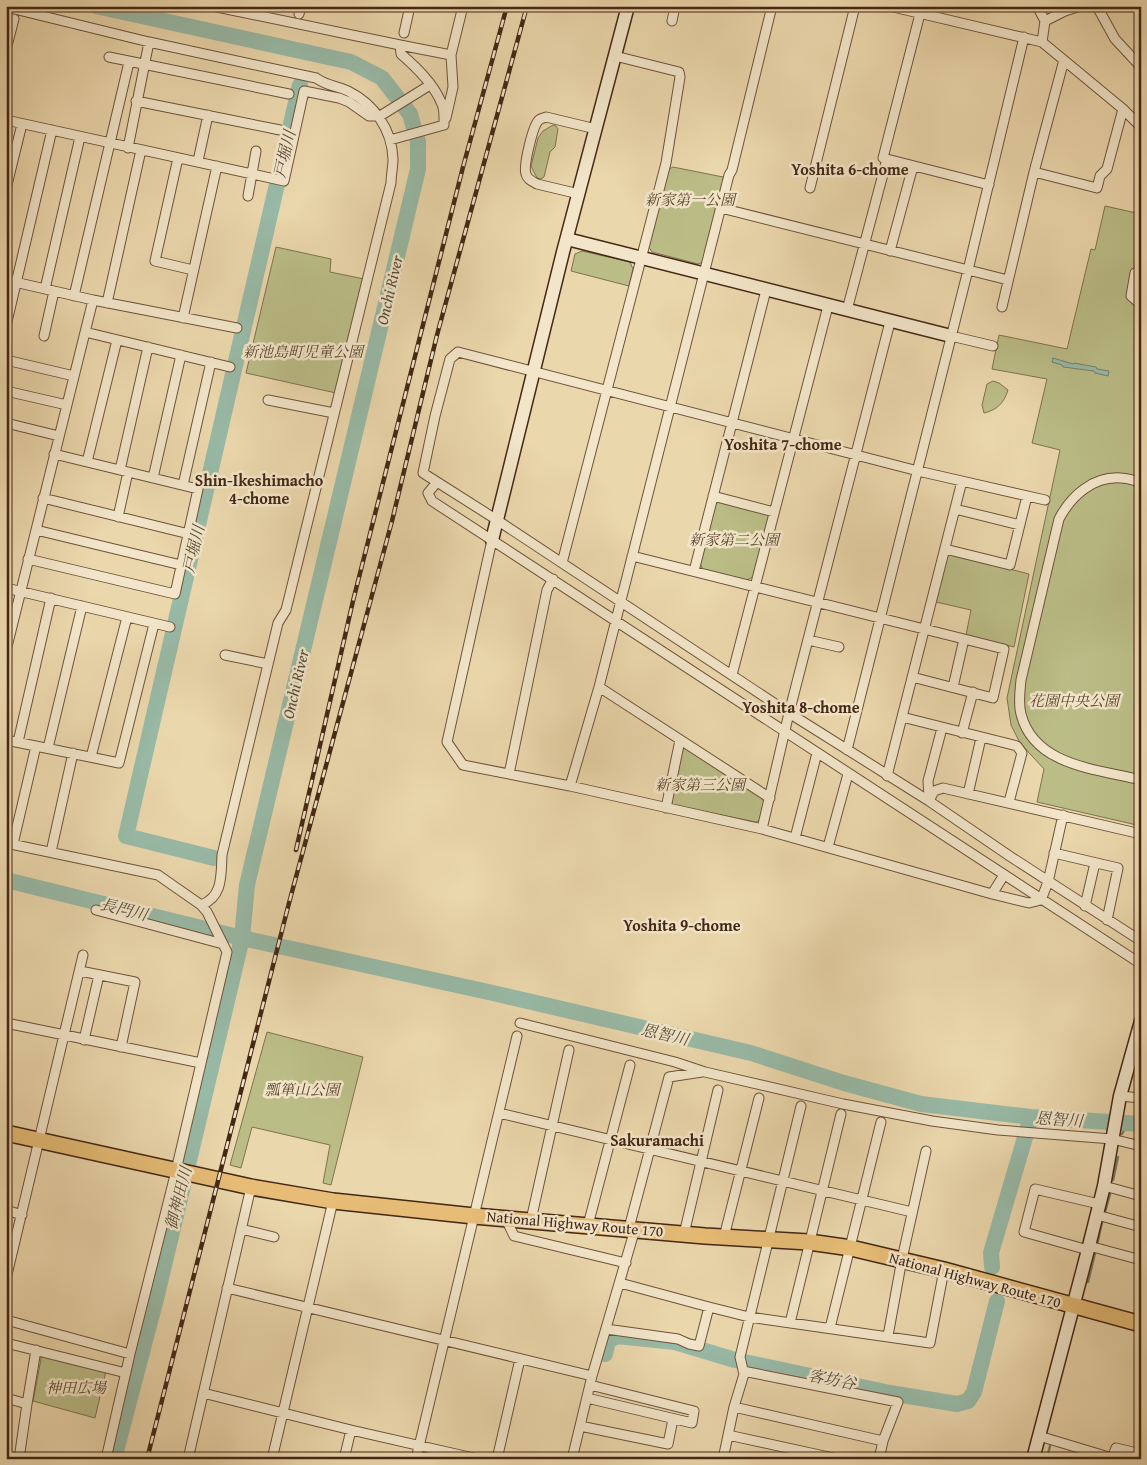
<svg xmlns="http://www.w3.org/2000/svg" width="1147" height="1465" font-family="'Gentium Book Plus','Noto Serif JP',serif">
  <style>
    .green { fill: #bbbd87; stroke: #80724e }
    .water { fill: #98baa7; stroke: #767f6d }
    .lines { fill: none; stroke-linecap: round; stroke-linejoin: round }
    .stream { stroke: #767f6d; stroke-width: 2.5 }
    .river { stroke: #98baa7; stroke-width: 16 }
    .street-casing { stroke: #6e533b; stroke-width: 11 }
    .secondary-casing { stroke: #442715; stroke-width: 15 }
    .highway-casing { stroke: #442715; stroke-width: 18 }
    .street { stroke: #f2e5c9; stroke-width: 9 }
    .secondary { stroke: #f2e5c9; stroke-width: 12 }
    .highway { stroke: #e6bc76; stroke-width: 15 }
    .rail-casing { stroke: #442715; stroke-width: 4.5 }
    .rail { stroke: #f2e5c9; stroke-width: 2.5; stroke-dasharray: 8; stroke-linecap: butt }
    .labels { text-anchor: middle; stroke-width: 5; stroke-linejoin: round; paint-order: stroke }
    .park-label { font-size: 15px; font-style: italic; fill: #5c452c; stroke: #f2e5c9 }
    .street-label { font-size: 15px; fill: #442715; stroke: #f2e5c9 }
    .water-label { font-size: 16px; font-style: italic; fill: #594c3a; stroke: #f2e5c9 }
    .neighbourhood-label { font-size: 16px; font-weight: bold; fill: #442715; stroke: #f2e5c9 }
  </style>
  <rect width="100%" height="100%" fill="#ebd7ac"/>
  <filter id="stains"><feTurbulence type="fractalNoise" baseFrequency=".004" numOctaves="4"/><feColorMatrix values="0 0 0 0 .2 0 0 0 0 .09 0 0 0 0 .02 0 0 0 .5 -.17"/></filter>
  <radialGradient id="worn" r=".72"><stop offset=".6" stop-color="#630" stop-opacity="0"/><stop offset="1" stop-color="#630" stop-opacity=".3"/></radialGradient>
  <path class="green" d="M553,125L556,126L558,129L555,147L550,152L544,177L541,179L537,178L531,166L538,138L543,131Z
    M673,167L723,177L725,181L703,262L698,264L652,252L649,247L667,170Z
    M1105,206L1141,214V826L1037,802L1044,769L1020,743L1011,725L1007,698L1060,450L1032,443L1047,379L992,369L999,335L1067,349L1091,249L1095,250Z
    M276,247L331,259L330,272L364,279L336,393L246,373Z
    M582,251L630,262L633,269L629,286L571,271L575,254Z
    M993,381L999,383L1008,390C1004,403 997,410 984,413L982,405L987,384Z
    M720,501L766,512L769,516L754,576L747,580L703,570L700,563L714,505Z
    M951,554L1029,574L1014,647L966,635L971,610L936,602L946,557Z
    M687,747L761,796L766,807L764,819L756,822L673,805L670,798L682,750Z
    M267,1032L363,1057L331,1185L323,1183L330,1145L252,1127L241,1168L230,1165Z
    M42,1354L106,1371L95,1418L33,1401Z"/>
  <path class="water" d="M1053,358L1073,364L1074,363L1096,367L1097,369L1109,371L1108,376L1095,373L1094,371L1063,367L1062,365L1052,362Z"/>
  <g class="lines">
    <path class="stream" d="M1122,1134L1128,1123
      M1113,1180L1118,1157
      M1105,1212L1110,1194
      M1097,1245L1102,1222
      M1088,1282L1095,1253
      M1047,1459L1050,1446"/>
    <path class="river" d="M96,6L351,62L382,78L410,114L418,142V169L247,885L242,938L157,1295L114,1459
      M214,858L126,836L300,85
      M6,880L242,938L493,993L751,1053L844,1083L921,1104L1031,1117L1141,1124
      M992,1267L991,1253L1031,1117
      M605,1354L608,1341L617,1336L675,1342L735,1360L890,1393L957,1404L968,1401L974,1392L997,1301"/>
    <defs>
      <path id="street" d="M212,6L400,45L401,54C416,67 433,83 441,102C445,109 444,118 444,125
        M889,6L1042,42L1123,109L1141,127
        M922,6L883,158L989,185
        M1037,6L1045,21L1042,42
        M1096,6L1099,10L1115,39L1141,67
        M6,7L149,42L316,78C329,87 336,85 348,91C374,104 392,129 393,159C393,167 391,175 391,183L286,610L278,623L222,855C221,875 223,897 201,905L207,912L227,952L174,1179L130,1354L106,1459
        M265,7L266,6
        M299,14L301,6
        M672,21L675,6
        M1045,21L1065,11L1081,6
        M404,33L410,6
        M400,45L451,55
        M6,50L14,19
        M109,57L289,94
        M136,101L280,130
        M446,118L453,87L451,55L463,6
        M6,120L284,181L304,91L339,98L349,102L369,116H380L430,85
        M390,140L444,125
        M128,148L149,42
        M178,158L155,261L193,270
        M198,161L208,115
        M1034,172L1097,188L1100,176L1107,169L1123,109
        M810,188L855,6
        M6,189L22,124
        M579,194L537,184C532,181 527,179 526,174C523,166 533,125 539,120C541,118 544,118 546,117L596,129
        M248,196L256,151
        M721,208L1008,280
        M890,251L913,166
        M1135,273L1131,296L1141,305
        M6,280L93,300L237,328
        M45,289L80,137
        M74,296L129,62
        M107,303L141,150
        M1002,307L1034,172L1064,60
        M847,310L887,159
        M183,318L217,166
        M6,326L52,130
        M85,332L230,367
        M44,336L54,291
        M951,336L993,346
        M6,360L74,376
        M6,391L67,405
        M268,400L334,413
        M6,423L59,436
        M87,462L117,340
        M120,470L148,347
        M153,478L181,355
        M437,482L428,493L432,501L1141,964
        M1141,482C1135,481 1128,478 1121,478C1093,476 1071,496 1059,519L1021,680C1020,691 1018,703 1021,714C1034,766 1097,769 1141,780
        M183,485L211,362
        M713,496L774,512
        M43,498L189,534
        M1045,500L918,471L458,352L450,359L435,416L423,473L497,520L789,713L929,801L1011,857L1141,941
        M955,509L1020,525
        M118,517L128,472
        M36,530L181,565
        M492,540L447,742L463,765L570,786L762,829L992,894L1004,875
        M945,549L1010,565L1027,496
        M632,556L1004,649L993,698L912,677
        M28,559L175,594L198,489L54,454
        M562,563L666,163L680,77L679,72L615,56
        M694,571L766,290
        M6,588L170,627
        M808,640L839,647
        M6,651L93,300
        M225,655L268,664
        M732,675L828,306
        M599,687L770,798
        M953,687L964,639
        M902,717L1017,746L1022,753L1009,802
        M962,733L973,692
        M6,740L119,763L154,624
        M18,742L51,598
        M48,748L82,606
        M847,750L968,270L1024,37
        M91,757L127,617
        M509,774L547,590L553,579
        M887,776L962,481
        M570,786L599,687L729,175L732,170L772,6
        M968,794L981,738
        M929,798L928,781L942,728
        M929,801L934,791L943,788L1141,834
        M666,808L680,740
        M762,829L789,713L890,322
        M795,838L817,753
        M6,843L158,875L201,905
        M13,844L36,746
        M828,847L848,774
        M51,852L73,753
        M1054,853L1118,868L1107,920
        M992,894L1029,903L1041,900L1048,882L1063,815
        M1085,906L1095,863
        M96,910L223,944
        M80,971L135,982L121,1047
        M6,1023L201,1063
        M520,1023L675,1062L705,1072L843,1104L932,1121L998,1130L1112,1139L1141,1146
        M84,1040L99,975
        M1120,1096L1141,1098
        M499,1113L912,1212
        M1104,1186L1141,1196
        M6,1210L22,1215
        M1097,1215L1141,1227
        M506,1219L514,1236L626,1263
        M531,1220L569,1050
        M588,1225L630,1065
        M629,1228L669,1077L702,1072
        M241,1229L274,1237
        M684,1234L718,1090
        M724,1237L759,1098
        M1089,1246L1141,1260
        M1088,1250L1024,1232L1035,1189L1099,1204
        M6,1279L83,955
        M620,1283L709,1307L749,1317L930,1343L944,1270
        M227,1288L592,1376
        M6,1320L130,1354
        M790,1323L841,1114
        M830,1328L881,1122
        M606,1329L678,1339L689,1344L699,1346L709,1307
        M888,1336L902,1259L926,1151
        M6,1343L126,1373
        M743,1371L898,1402L883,1441L879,1459
        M203,1393L351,1430L478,1459
        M6,1398L27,1404L19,1459
        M587,1398L692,1423L694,1411L590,1385
        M27,1404L36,1350
        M734,1407L883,1441
        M580,1426L668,1444L673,1419
        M728,1435L838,1459
        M1039,1436L1112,1458L1116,1448L1141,1454
        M188,1459L251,1187
        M272,1459L333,1201
        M344,1459L351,1430
        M416,1459L517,1036
        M497,1459L520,1359
        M572,1459L592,1376L635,1229
        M723,1459L734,1407L744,1374L740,1357L801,1106"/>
      <path id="secondary" d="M567,239L951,336
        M492,540L563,252L628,6
        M1033,1459L1089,1246L1104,1186L1120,1096L1141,1021"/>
      <path id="highway" d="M6,1133L251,1187L333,1201L474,1216L705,1236L809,1242L851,1248L944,1270L1141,1324"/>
    </defs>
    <use href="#street" class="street-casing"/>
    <use href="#secondary" class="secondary-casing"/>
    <use href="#highway" class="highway-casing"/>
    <use href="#street" class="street"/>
    <use href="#secondary" class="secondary"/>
    <use href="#highway" class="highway"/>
    <defs>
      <path id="rail" d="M296,850L353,601L463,167L507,6
        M147,1459L289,903L392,521L437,335L527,6"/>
    </defs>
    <use href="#rail" class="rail-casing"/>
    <use href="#rail" class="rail"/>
  </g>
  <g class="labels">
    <g class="park-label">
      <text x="690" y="205">新家第一公園</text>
      <text x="303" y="357">新池島町児童公園</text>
      <text x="734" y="545">新家第二公園</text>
      <text x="1074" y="706">花園中央公園</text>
      <text x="700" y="790">新家第三公園</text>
      <text x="302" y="1095">瓢箪山公園</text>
      <text x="76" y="1393">神田広場</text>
    </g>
    <g class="street-label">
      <text transform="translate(575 1224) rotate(5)" y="5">National Highway Route 170</text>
      <text transform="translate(975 1280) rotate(15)" y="5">National Highway Route 170</text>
    </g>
    <g class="water-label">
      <text transform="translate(284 154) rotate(-77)" y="6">戸堀川</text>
      <text transform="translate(389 290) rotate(-77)" y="6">Onchi River</text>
      <text transform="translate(193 549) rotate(-77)" y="6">戸堀川</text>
      <text transform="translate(295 684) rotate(-77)" y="6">Onchi River</text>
      <text transform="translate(124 909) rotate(14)" y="6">長門川</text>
      <text transform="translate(665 1034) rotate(13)" y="6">恩智川</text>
      <text transform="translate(1059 1119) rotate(4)" y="6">恩智川</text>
      <text transform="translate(178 1198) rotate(-76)" y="6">御神田川</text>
      <text transform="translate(832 1379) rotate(11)" y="6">客坊谷</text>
    </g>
    <g class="neighbourhood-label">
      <text x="850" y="175">Yoshita 6-chome</text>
      <text x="783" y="450">Yoshita 7-chome</text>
      <text x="259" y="486">Shin-Ikeshimacho<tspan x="259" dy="18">4-chome</tspan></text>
      <text x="801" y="713">Yoshita 8-chome</text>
      <text x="682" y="931">Yoshita 9-chome</text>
      <text x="657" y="1146">Sakuramachi</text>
    </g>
  </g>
  <rect width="1147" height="1465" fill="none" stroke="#ebd7ac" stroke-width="25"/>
  <rect x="8" y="8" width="1132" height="1450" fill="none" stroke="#442715" stroke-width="2.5"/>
  <rect x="12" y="12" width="1122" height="1440" fill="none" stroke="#442715"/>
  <rect width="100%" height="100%" filter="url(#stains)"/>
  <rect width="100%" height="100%" fill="url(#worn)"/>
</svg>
